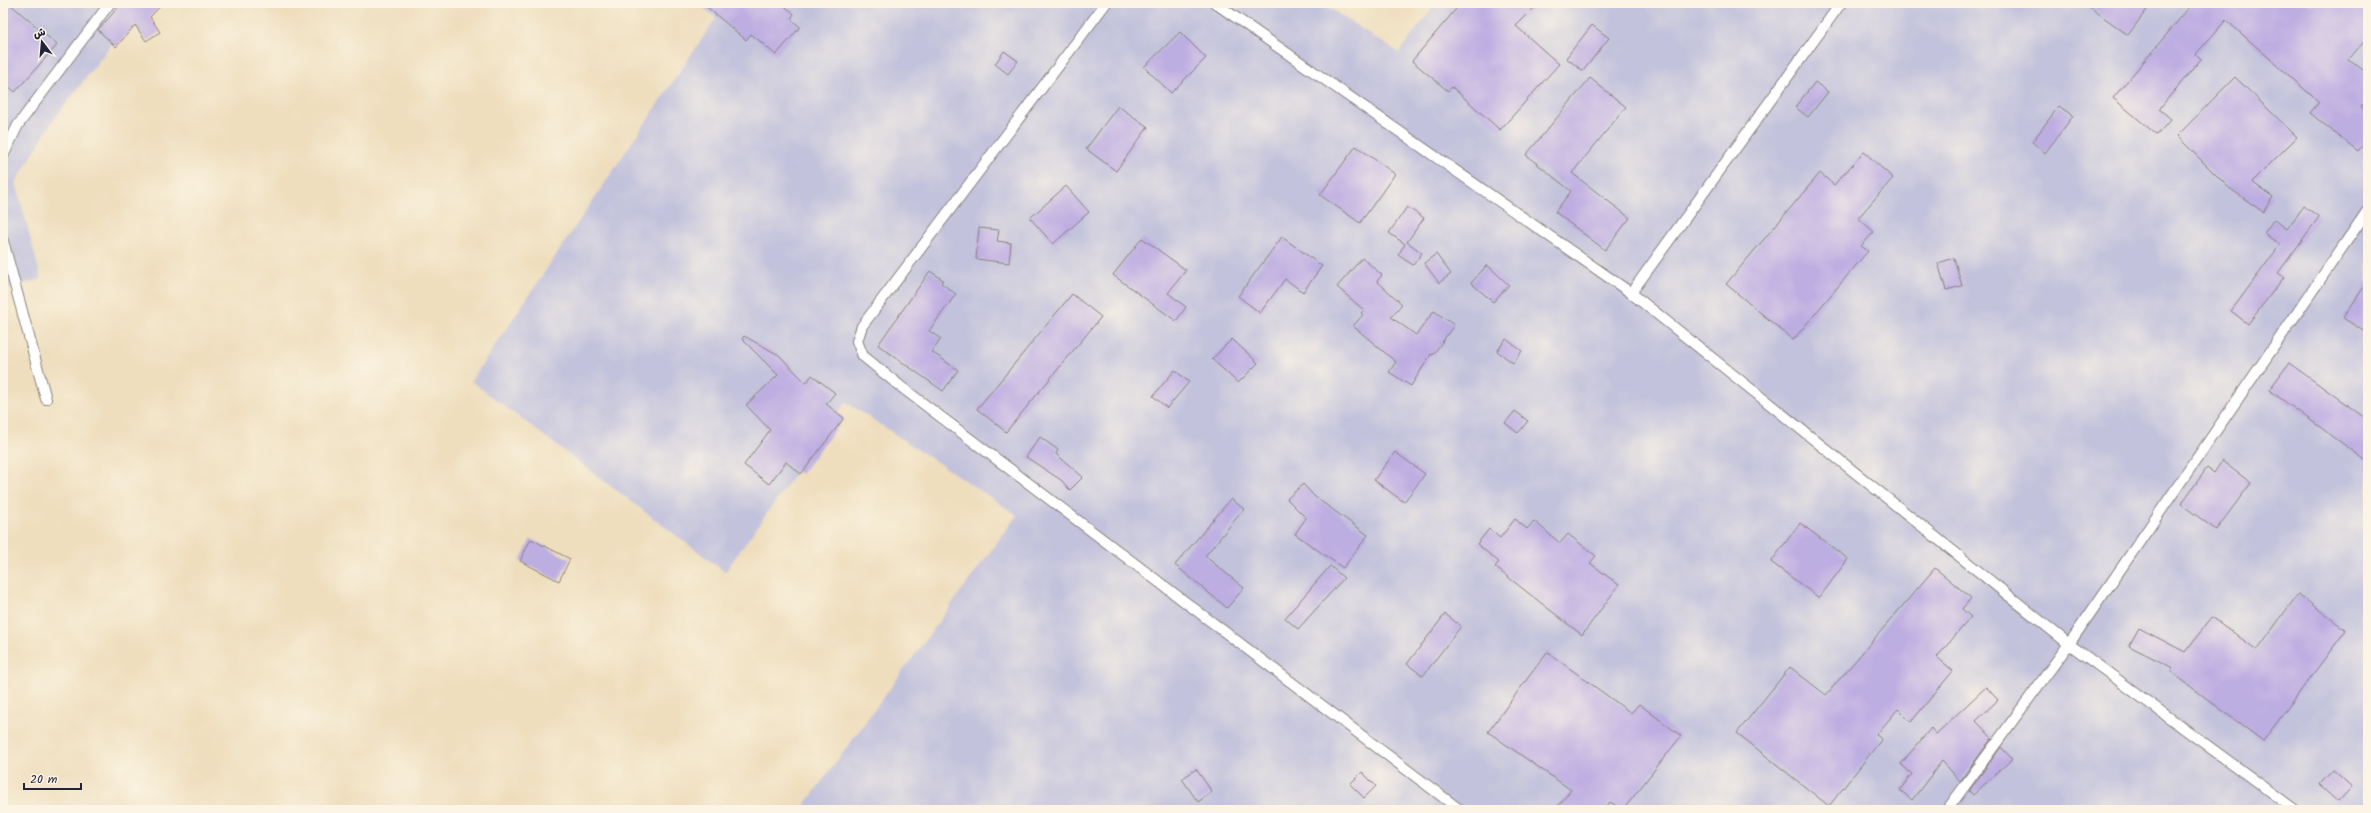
<svg xmlns="http://www.w3.org/2000/svg" width="2371" height="813" font-family="Kalam,'Playpen Sans Arabic',sans-serif">
  <style>
    .industrial { fill: #c2c2dc }
    .building { fill: #bdaee2 }
    .lines { fill: none; stroke-linecap: round; stroke-linejoin: round }
    .service-casing { stroke: #88807c; stroke-width: 12 }
    .service { stroke: #fff; stroke-width: 10 }
  </style>
  <rect width="100%" height="100%" fill="#fcf5e5"/>
  <filter id="ink" filterUnits="userSpaceOnUse"><feTurbulence type="fractalNoise" baseFrequency=".025" numOctaves="2"/><feDisplacementMap in="SourceGraphic" scale="8" xChannelSelector="R" yChannelSelector="G"/><feConvolveMatrix kernelMatrix="1 2 1 2 8 2 1 2 1" color-interpolation-filters="sRGB"/></filter>
  <filter id="wash" filterUnits="userSpaceOnUse"><feTurbulence type="fractalNoise" baseFrequency=".012" numOctaves="4" result="noise"/><feDisplacementMap in="SourceGraphic" scale="16" xChannelSelector="R" yChannelSelector="G"/><feGaussianBlur stdDeviation="0.9" result="paint"/><feColorMatrix in="noise" values="0 0 0 0 0 0 0 0 0 0 0 0 0 0 0 0 0 1.4 0 .05"/><feComposite in="paint" operator="in"/></filter>
  <g filter="url(#wash)">
    <rect width="100%" height="100%" fill="#eedebd"/>
    <path class="industrial" d="M3,3H143L52,122L16,182L41,279L3,290Z
      M697,3H1322L1399,53L1436,3H2368V810H801L1017,515L846,402L725,572L471,381L716,18Z"/>
    <g id="blocks">
      <path class="building" d="M3,3H9L57,45L15,92L3,81Z
        M122,3H163L150,17L160,32L146,41L135,25L116,47L98,30Z
        M702,3H781L794,14L791,19L800,27L776,55L751,34L746,40Z
        M1461,3H1539L1516,26L1559,64L1500,130L1452,87L1448,91L1412,61Z
        M2084,3H2152L2128,35Z
        M2193,3H2368V37L2349,59L2368,74V98L2361,107L2368,112V139L2358,151L2310,113L2319,102L2226,20L2196,54L2201,59L2159,109L2171,119L2157,135L2113,98Z
        M1592,25L1609,38L1583,71L1566,58Z
        M1180,32L1206,58L1171,93L1144,67Z
        M1004,51L1018,61L1008,74L995,64Z
        M2235,77L2297,137L2252,182L2273,197L2263,212L2228,187L2177,136Z
        M1590,78L1626,107L1572,173L1630,218L1605,250L1555,212L1571,191L1526,155Z
        M1815,82L1828,92L1808,117L1795,107Z
        M1118,106L1148,127L1116,171L1086,149Z
        M2059,106L2073,116L2045,153L2032,142Z
        M1356,146L1395,174L1360,223L1320,195Z
        M1864,152L1893,178L1858,218L1874,232L1861,246L1868,251L1793,340L1726,284L1820,173L1834,185Z
        M1066,186L1089,212L1053,244L1030,218Z
        M2304,206L2319,217L2278,273L2284,277L2248,324L2231,311L2280,245L2264,233L2274,219L2287,229Z
        M1407,207L1424,218L1407,242L1422,253L1413,265L1398,255L1405,244L1389,233Z
        M979,228L999,230L997,241L1011,243L1009,263L976,259Z
        M1282,237L1322,266L1303,292L1285,279L1260,313L1238,296Z
        M1142,238L1186,270L1168,293L1186,307L1176,321L1113,275Z
        M1436,254L1451,274L1439,283L1424,263Z
        M1362,258L1382,275L1377,281L1402,304L1391,317L1416,335L1434,311L1454,325L1433,355L1431,354L1411,386L1389,372L1396,362L1353,326L1363,315L1361,313L1364,310L1337,287Z
        M1954,258L1962,286L1946,290L1938,263Z
        M1487,265L1509,285L1493,302L1471,283Z
        M930,271L943,280L941,283L956,294L929,331L941,339L932,352L958,370L943,391L878,345Z
        M2368,281V334L2343,318Z
        M1072,294L1101,317L1006,432L977,409Z
        M744,336L779,355L806,383L812,375L835,393L826,404L844,418L801,474L786,462L769,484L744,465L770,430L746,405L778,375L742,339Z
        M1232,339L1258,363L1238,383L1212,359Z
        M1506,339L1522,351L1513,363L1497,351Z
        M2289,363L2368,420V462L2269,390Z
        M1175,370L1189,382L1167,408L1153,396Z
        M1515,411L1528,421L1518,433L1505,423Z
        M1040,437L1058,450L1056,454L1083,477L1070,490L1061,480L1026,457Z
        M1395,452L1425,474L1404,502L1374,480Z
        M2222,461L2251,483L2216,530L2181,504L2207,468L2214,473Z
        M1303,484L1315,497L1368,535L1343,568L1295,534L1306,518L1287,499Z
        M1231,499L1244,509L1205,556L1244,588L1227,608L1175,565Z
        M1515,519L1527,529L1534,521L1560,543L1568,534L1596,556L1590,563L1619,585L1582,635L1495,567L1499,562L1477,544L1489,529L1500,538Z
        M1800,523L1848,559L1819,598L1771,562Z
        M531,539L570,559L559,581L520,561Z
        M1330,566L1344,578L1298,629L1285,618Z
        M1935,568L1971,598L1962,609L1971,617L1937,657L1953,671L1911,722L1898,709L1876,735L1882,739L1829,806L1737,733L1790,667L1826,695Z
        M2298,594L2346,630L2263,741L2170,671L2173,668L2129,646L2139,628L2185,652L2212,617L2257,650Z
        M1445,614L1461,626L1423,676L1407,664Z
        M1547,652L1631,713L1639,704L1681,736L1623,810L1610,802L1604,810H1555L1571,790L1488,732Z
        M1986,687L1998,700L1976,721L1992,738L1960,781L1942,761L1912,800L1900,790L1912,774L1901,764L1931,728L1936,734Z
        M2001,747L2012,759L1973,795L1969,791Z
        M1196,769L1212,792L1198,802L1182,779Z
        M2333,770L2352,787L2338,802L2319,785Z
        M1362,772L1376,786L1364,798L1350,784Z"/>
    </g>
  </g>
  <g filter="url(#ink)">
    <use href="#blocks" fill-opacity="0" stroke="#88807c" stroke-width="1"/>
    <g class="lines">
      <defs>
        <path id="service" d="M1106,3L862,326L857,341L863,356L900,386L1460,810
          M1215,3L1631,293L2069,644L2295,810
          M3,156L18,125L110,3
          M3,241L46,399
          M1631,293L1841,3
          M1947,810L2069,644L2368,210"/>
      </defs>
      <use href="#service" class="service-casing"/>
      <use href="#service" class="service"/>
    </g>
  </g>
  <rect width="2371" height="813" fill="none" stroke="#fcf5e5" stroke-width="16"/>
  <g transform="translate(42 42) rotate(344)" stroke="#fcf5e5" stroke-width="3" paint-order="stroke">
  <path d="M0-3L7 15L0 10L-7 15Z" fill="#22223b"/>
  <text y="-6" font-size="11" font-weight="bold" text-anchor="middle" fill="#22223b">ش</text>
  </g>
  <path d="M24 783v6h57v-6" fill="none" stroke="#22223b" stroke-width="2"/>
  <text x="30" y="783" font-size="12" fill="#22223b" stroke="#fcf5e5" stroke-width="3" paint-order="stroke">20 m</text>
</svg>
